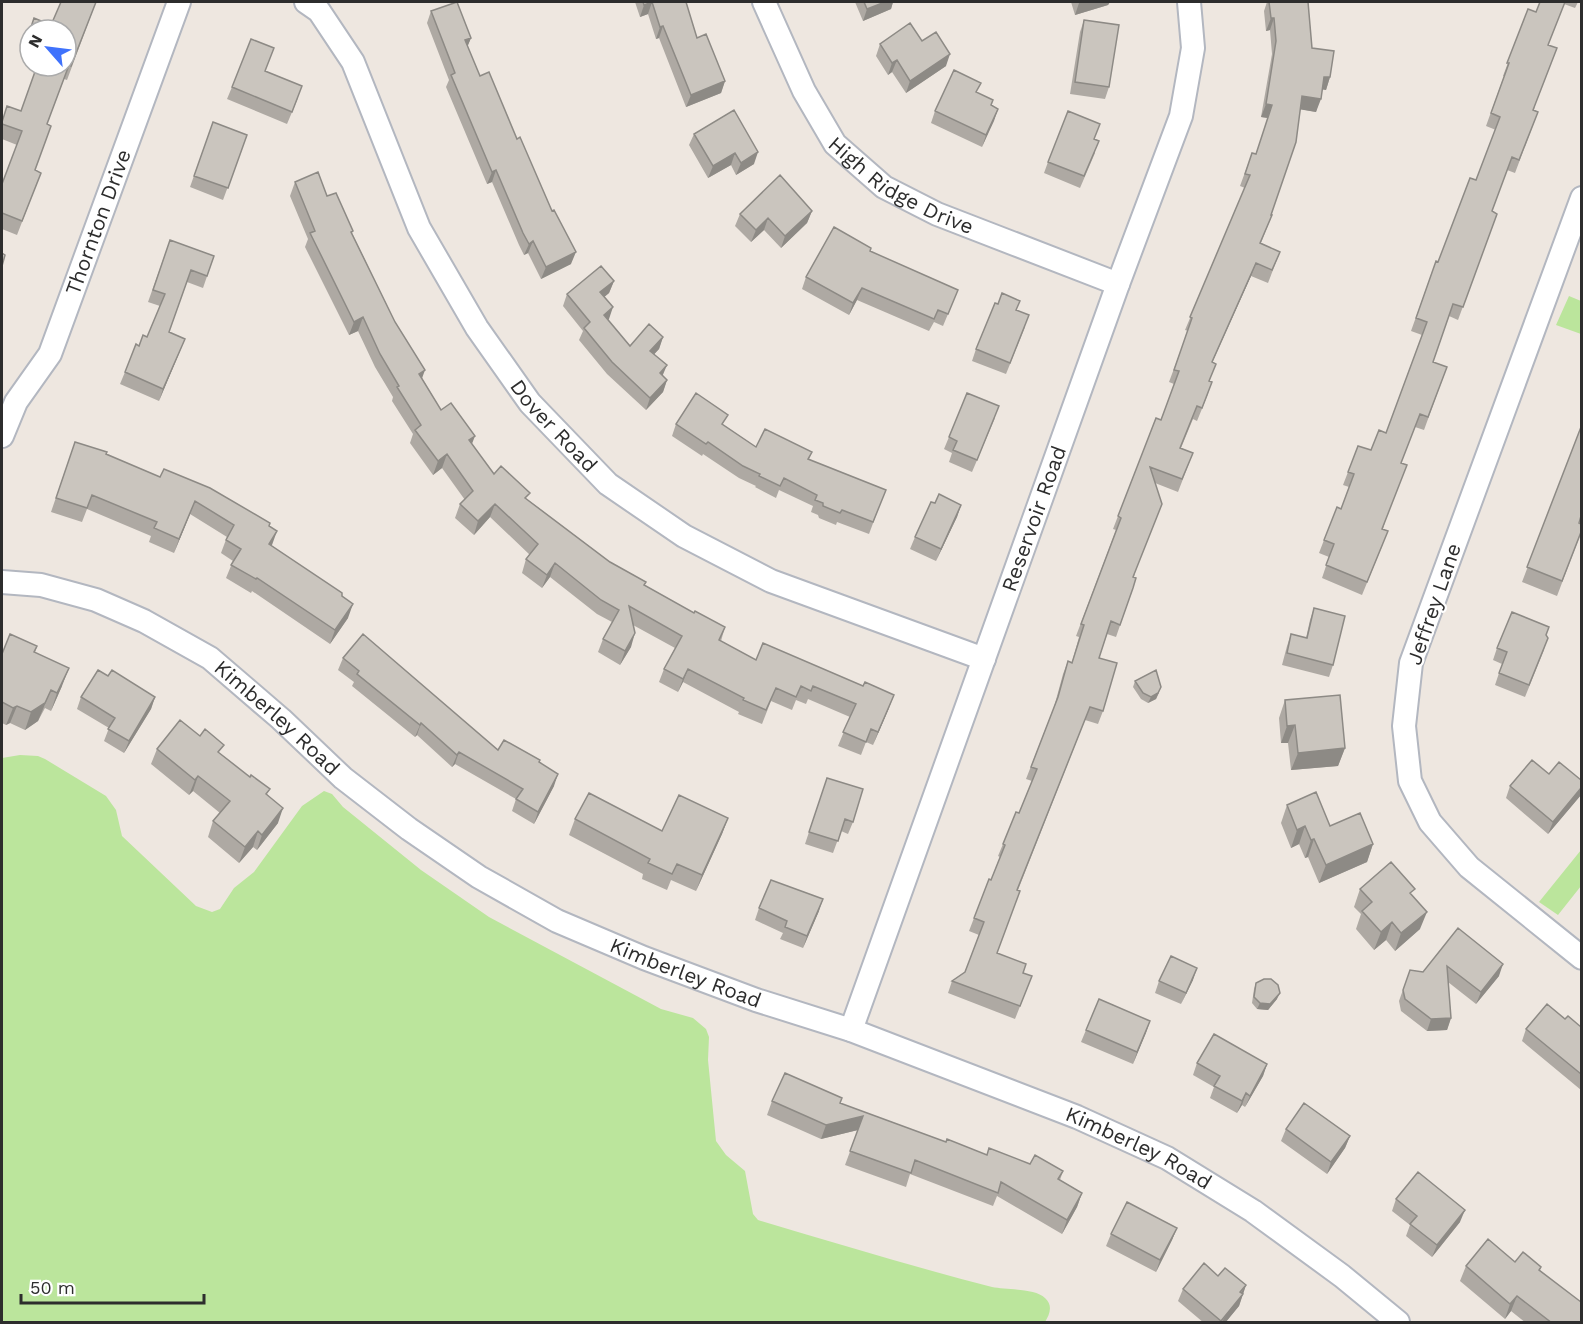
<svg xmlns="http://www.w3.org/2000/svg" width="1583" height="1324" font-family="'Work Sans',sans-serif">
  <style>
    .green { fill: #bbe59c }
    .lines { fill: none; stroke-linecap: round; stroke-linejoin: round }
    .street-casing { stroke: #b3b7c0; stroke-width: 26 }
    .street { stroke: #fff; stroke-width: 22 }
    .wall { fill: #aea9a3 }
    .shaded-wall { fill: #8d8a85 }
    .building { fill: #cac5be; stroke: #8d8a85; stroke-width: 1.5 }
    .labels { text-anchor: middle; stroke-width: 4.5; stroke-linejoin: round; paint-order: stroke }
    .street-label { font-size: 21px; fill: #2d2d2d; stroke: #fff }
  </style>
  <rect width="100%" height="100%" fill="#eee7e0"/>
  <path class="green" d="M1569,296L1581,301V334L1556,325Z
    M20,755L38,756L45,759L106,796L116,810L122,836L196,906L212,912L220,909L234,888L254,872L302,806L324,791L332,794L343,807L421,870L489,917L661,1009L693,1018L706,1029L709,1037L708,1060L716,1141L726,1155L745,1171L753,1214L758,1220C836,1243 914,1267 992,1287C1006,1290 1035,1288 1045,1298C1053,1305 1050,1314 1045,1322H2V758Z
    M1581,850V886L1558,915L1539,902Z"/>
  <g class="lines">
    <defs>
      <g id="street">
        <path id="s1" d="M306,2L319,11L353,62L419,228L477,328L530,403L608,484L684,536L771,581L984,659"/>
        <path id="s2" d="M764,2L804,91L835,144L884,187L937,214L1118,284"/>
        <path d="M1582,198L1411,663L1404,726L1410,781L1430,822L1469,867L1582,958"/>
        <path id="s3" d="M2,436L16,402L50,354L179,2"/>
        <path id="s4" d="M2,582L41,585L96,600L144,621L210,658L281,719L343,778L409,829L479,877L557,921L644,958L756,1000L851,1030L1077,1117L1167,1158L1253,1211L1342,1276L1398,1322"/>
        <path id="s5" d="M851,1030L1118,284L1181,116L1193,48L1189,2"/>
      </g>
    </defs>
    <use href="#street" class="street-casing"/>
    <use href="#street" class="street"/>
  </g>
  <path class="wall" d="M96,2L67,80L64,79L47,124L35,170L41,173L17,235L2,229V184L17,145L2,139V121L21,111L66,30H30V52L23,49L34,18L51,25Z
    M635,2H686L697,38L725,81L721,93L686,107L659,38L656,39L648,14L640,17Z
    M855,2H893L891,9L863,21Z
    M1071,2H1110L1108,5L1075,15Z
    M1267,2H1308L1312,48L1330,77L1326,90L1322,89L1316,112L1300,109L1271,215H1272L1261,243L1280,252L1268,283L1251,276L1212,362L1208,394L1197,421L1193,419L1181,448L1193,453L1178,492L1155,483L1134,577L1133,588L1116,637L1107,634L1099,658L1103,711L1098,724L1085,720L1018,890L997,953L1023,973L1032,976L1015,1019L948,993L952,981L965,972L979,935L969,931L989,879L991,880L1000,857L998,856L1003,844L1019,813L1032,781L1026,779L1054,707L1063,674L1068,661L1072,662L1079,637L1076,636L1116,530L1113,529L1156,418L1161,420L1174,384L1169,382L1188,331L1185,330L1245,188L1240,186L1252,153L1256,154L1268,118L1261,117L1272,54L1270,30L1266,31L1264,11Z
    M1540,2H1578L1575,8L1564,4L1548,45L1534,110L1538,112L1515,173L1507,170L1492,211L1497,214L1458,320L1449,316L1433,362L1447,367L1424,430L1415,427L1401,463L1383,529V544L1362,595L1322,578L1329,557L1319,553L1324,540L1341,509L1349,487L1343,485L1358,446L1371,450L1386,433L1422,335L1411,331L1436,261L1438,262L1476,180L1496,130L1486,126L1504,76H1503L1528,9L1536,12Z
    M431,11L471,38L467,47L480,76L517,139L571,264L541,279L528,253L524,255L519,245L492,182L487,184L446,87L449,80L427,23Z
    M1084,20L1109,87L1105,99L1070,94L1080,32Z
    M922,41L946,66L906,93L892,72L888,75L876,56L880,44Z
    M266,71L298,98L287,124L227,99L232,87Z
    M977,93L991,105L998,109L982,147L931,123L935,111Z
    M734,110L754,164L736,175L731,165L708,178L689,145L694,134Z
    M213,122L247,135L223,200L190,187Z
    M1094,139L1095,153L1080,188L1044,173L1048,162Z
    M295,182L327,196L353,231L352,233L422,378L441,410L472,445L494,474L610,562L645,586L694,613L725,627L721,641L756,660L889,708L873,745L866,742L861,755L838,746L850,717L808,699L806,704L796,700L792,710L771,701L762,724L738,714L739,712L683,682L678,692L659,682L664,669L675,648L633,625L631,647L620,665L598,652L603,639L612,622L597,614L550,577L542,588L522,573L526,559L530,555L490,517L474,535L455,518L460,504L465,500L442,468L433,475L410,443L413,434L392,401L393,397L375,367L358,331L349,335L305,247L308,239L290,196Z
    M812,211L807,223L781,248L764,230L751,242L735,226L740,214Z
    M170,240L214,256L203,288L187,282L169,332L180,351L159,401L120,384L125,372L139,346L147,337L160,306L148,302Z
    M870,252L958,290L943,326L934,322L929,331L857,300L849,315L802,289L806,277Z
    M614,281L609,293L604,297L609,319L608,320L630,346L663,337L659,349L654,354L663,376L667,380L663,392L646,410L607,374L579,340L583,331L563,306L567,294Z
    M1017,310L1025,327L1006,374L972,361L976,349Z
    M995,418L972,472L949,462L952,453L944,449L949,437Z
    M676,424L725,426L756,447L812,452L809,460L881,502L869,534L837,522L836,525L819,518L818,515L811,512L813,506L779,490L776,498L755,487L756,486L739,478L703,454L702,456L672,436Z
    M1581,427L1579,523L1581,533L1557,596L1522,582Z
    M75,442L269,526L272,546L342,596L348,618L330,644L252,591L251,593L226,578L233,561L221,553L227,537L190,514L174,553L149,542L151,536L87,509L82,522L51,512Z
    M935,503L961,505L957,517L936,561L910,549L915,537Z
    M1314,608L1333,665L1329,677L1282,665L1287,646L1291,634L1306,638L1310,620Z
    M1546,635L1544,650L1525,697L1495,685L1502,664L1493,660L1497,648Z
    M37,646L35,653L62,686L51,711L45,708L38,721L25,730L10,723L6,725L2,723V654Z
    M343,658L498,750L539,763L554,786L534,824L512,811L516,799L455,764L452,767L417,735L415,737L352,686L354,682L338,670Z
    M108,676L155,697L151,709L124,753L104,741L109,728L77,709L81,697Z
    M1135,681L1159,693L1156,699L1148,703L1141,699L1133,687Z
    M1285,700L1345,748L1338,766L1291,770L1288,743H1281L1279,718Z
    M157,749L221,754L268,795L278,823L257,850L253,847L239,863L208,837L213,821L220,813L193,791L189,795L151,764Z
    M1549,774L1581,795L1548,834L1506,798L1510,786Z
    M823,790L853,822L848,834L841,831L833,853L805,844Z
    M1287,805L1330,826L1373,844L1367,862L1319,883L1308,857L1305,858L1299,844L1291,848L1281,823Z
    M728,818L722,834L696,891L671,880L667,890L642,879L643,874L569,835L575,819L662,831Z
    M1360,889L1412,895L1420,929L1395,951L1386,940L1374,950L1356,929L1361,914L1354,907Z
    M759,908L819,911L803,948L780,939L783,933L755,920Z
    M1458,928L1499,976L1476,1004L1448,982L1451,1018L1447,1030L1427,1031L1401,1011L1399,1001L1410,970L1423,972Z
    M1193,980L1181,1004L1155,993L1159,981Z
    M1256,983L1277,999L1268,1010L1257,1009L1252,1003L1254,989Z
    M1565,1019L1581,1027V1090L1522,1041L1526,1029Z
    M1150,1021L1133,1064L1081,1042L1086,1030Z
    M1197,1063L1267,1064L1263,1076L1245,1107L1242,1105L1237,1113L1210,1098L1214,1087L1193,1075Z
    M772,1101L840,1103L946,1142L987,1155L1063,1171L1060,1180L1082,1193L1077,1207L1062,1234L997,1196L993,1206L910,1174L906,1187L845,1165L858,1130L821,1139L767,1115Z
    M1286,1129L1350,1136L1345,1148L1327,1174L1281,1141Z
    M1396,1199L1460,1222L1432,1257L1406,1236L1410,1225L1392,1211Z
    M1177,1228L1172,1240L1156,1272L1106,1246L1111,1234Z
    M1515,1262L1541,1267L1540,1270L1581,1323H1526L1511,1311L1505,1319L1460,1281L1466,1266Z
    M1218,1276L1246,1285L1239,1306L1225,1323H1204L1178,1301L1183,1289Z"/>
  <path class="shaded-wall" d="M652,2L648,14L640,17L644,5Z
    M885,2H893L891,9L863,21L867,9Z
    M1085,2H1110L1108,5L1075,15L1079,3Z
    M1271,18H1274L1270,30L1266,31Z
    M663,26L659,38L656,39L660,27Z
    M471,38L466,50L465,40Z
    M950,54L946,66L906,93L910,81Z
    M897,60L892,72L888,75L892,63Z
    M1324,77H1330L1326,90L1320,89Z
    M725,81L721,93L686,107L691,95Z
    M1302,96L1321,99L1316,112L1298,109Z
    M1266,104L1272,105L1268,118L1261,117Z
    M998,109L994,121L982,147L986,135Z
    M758,152L754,164L736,175L741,163Z
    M735,153L731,165L708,178L713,166Z
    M496,170L492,182L487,184L492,172Z
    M812,211L807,223L781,248L785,236Z
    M768,218L764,230L751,242L756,230Z
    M533,241L528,253L524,255L529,244Z
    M576,252L571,264L541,279L546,267Z
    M1256,263L1251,276L1207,374L1212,362Z
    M614,281L609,293L596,304L600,292Z
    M862,288L857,300L849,315L853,303Z
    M613,307L609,319L599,327L604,315Z
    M363,317L358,331L349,335L354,322Z
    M663,337L659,349L646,363L650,351Z
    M185,339L180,351L159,401L163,389Z
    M667,365L662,377L660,373Z
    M425,370L420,384L419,374Z
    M667,380L663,392L646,410L650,398Z
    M475,436L470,449L469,440Z
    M447,454L442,468L433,475L438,461Z
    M195,501L190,514L174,553L179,539Z
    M495,504L490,517L474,535L478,521Z
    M961,505L957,517L936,561L941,549Z
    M277,531L272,545L264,558L269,544Z
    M555,563L550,577L542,588L547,575Z
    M353,604L348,618L330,644L335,630Z
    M635,633L631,647L620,665L625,651Z
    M69,668L62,686L51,711L57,693Z
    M688,669L683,682L678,692L683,679Z
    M1161,687L1156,699L1148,703L1151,697Z
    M51,690L38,721L25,730L31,712Z
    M894,695L889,708L873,745L878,732Z
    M155,697L151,709L124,753L129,741Z
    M17,706L10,723L6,725L13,708Z
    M421,723L417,735L415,737L420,725Z
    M1295,725L1288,743H1281L1287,726Z
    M1345,748L1338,766L1291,770L1298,753Z
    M459,752L455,764L452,767L457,755Z
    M558,774L554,786L534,824L538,812Z
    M198,776L193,791L189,795L195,780Z
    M1581,788V795L1548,834L1553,822Z
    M283,808L278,823L257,850L262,835Z
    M728,818L722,834L696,891L702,875Z
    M1305,826L1299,844L1291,848L1297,830Z
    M258,831L253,847L239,863L245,847Z
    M1314,839L1308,857L1305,858L1311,840Z
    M1373,844L1367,862L1319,883L1326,865Z
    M823,899L819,911L803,948L807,936Z
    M1427,912L1420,929L1395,951L1401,933Z
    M1392,922L1386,940L1374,950L1381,932Z
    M1503,964L1499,976L1476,1004L1481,992Z
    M1197,968L1193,980L1181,1004L1186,993Z
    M1280,993L1277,999L1268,1010L1257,1009L1260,1003Z
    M1451,1018L1447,1030L1427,1031L1431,1019Z
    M1150,1021L1146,1033L1133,1064L1137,1052Z
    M1267,1064L1263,1076L1245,1107L1250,1096Z
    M1246,1093L1242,1105L1237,1113L1242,1101Z
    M863,1116L858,1130L821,1139L826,1125Z
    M1350,1136L1345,1148L1327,1174L1331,1162Z
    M1082,1193L1077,1207L1062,1234L1067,1220Z
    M1465,1210L1460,1222L1432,1257L1437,1245Z
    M1177,1228L1172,1240L1156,1272L1160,1260Z
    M1246,1285L1239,1306L1225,1323H1221Z
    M1517,1296L1511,1311L1505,1319L1510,1304Z"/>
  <path class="building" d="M61,2H96L71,66L69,65L47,124L51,126L35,170L41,173L22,221L2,213V184L22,131L2,124V122L7,106L21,111L37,66H66V30H30V37L28,36L34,18L51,25Z
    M457,2L471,38L465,40L480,76L489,72L517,139L520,137L552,211L554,210L576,252L546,267L533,241L529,244L523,233L496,170L492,172L451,75L455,73L431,11Z
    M643,2H686L697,38L706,34L725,81L691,95L663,26L660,27L652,2L644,5Z
    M864,2H885L867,9Z
    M1269,2H1308L1312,48L1334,51L1330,77H1324L1321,99L1302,96L1296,142L1271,215H1272L1260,243L1280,252L1272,270L1256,263L1212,362L1216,364L1209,381L1212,382L1202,408L1197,406L1180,448L1193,453L1182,479L1150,467L1162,504L1133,577L1136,578L1133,588L1120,625L1111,621L1099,658L1117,663L1103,711L1090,707L1017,890L1020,891L997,953L1026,964L1023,973L1032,976L1020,1006L952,981L965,972L984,922L974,918L989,879L991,880L1005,845L1003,844L1016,812L1019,813L1037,769L1031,767L1058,697L1068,661L1072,663L1084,625L1081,624L1121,518L1118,516L1156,418L1161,420L1179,371L1174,370L1192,318L1190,317L1250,175L1245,174L1252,153L1256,154L1272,105L1266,104L1276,41L1274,18H1271Z
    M1540,2H1565L1548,45L1557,48L1533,110L1538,112L1519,160L1512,157L1492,211L1497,214L1463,307L1453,304L1433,362L1447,367L1428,417L1420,414L1401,463L1407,465L1382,529L1388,531L1367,582L1326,565L1334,544L1324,540L1337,507L1341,509L1354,474L1348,472L1358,446L1371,450L1379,430L1386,433L1427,322L1416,318L1436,261L1438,262L1470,178L1476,180L1500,117L1491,113L1509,63H1507L1528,9L1536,12Z
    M1084,20L1119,25L1109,87L1075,82Z
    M910,23L922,41L936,32L950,54L910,81L897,60L892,63L880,44Z
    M251,39L274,48L265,71L302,86L292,112L232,87Z
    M954,70L981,83L976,92L993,100L991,105L998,109L986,135L935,111Z
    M734,110L758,152L741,163L735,153L713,166L694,134Z
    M1068,111L1100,124L1094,139L1099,141L1084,176L1048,162Z
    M213,122L247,135L228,188L194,176Z
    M318,172L327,196L336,193L353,231L351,232L395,322L425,370L419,374L441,410L451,403L475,436L469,440L494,474L501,466L530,493L525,498L610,562L646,582L644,585L694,613L695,611L725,627L719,640L756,660L763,643L863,686L865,682L894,695L878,732L871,729L866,742L843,732L856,704L813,686L811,691L801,686L796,697L776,688L766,710L743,700L744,698L688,669L683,679L664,669L682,636L629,606L635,633L625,651L603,639L619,610L601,600L555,563L547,575L526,559L538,544L495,504L478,521L460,504L473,491L447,454L438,461L415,430L421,425L397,387L399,386L380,354L363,317L354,322L310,233L315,231L295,182Z
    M780,175L812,211L785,236L768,218L756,230L740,214Z
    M834,227L871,248L870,251L958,290L948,314L938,310L934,319L862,288L853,303L806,277Z
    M170,240L214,256L207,276L191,270L169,332L185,339L163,389L125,372L136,344L139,346L143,335L147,337L165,294L153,290Z
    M2,253L5,255L2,266Z
    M601,266L614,281L600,292L613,307L604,315L630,346L649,324L663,337L650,351L667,365L660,373L667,380L650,398L612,362L584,328L590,322L567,294Z
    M1002,293L1020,301L1016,310L1029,315L1010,363L976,349L995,303L998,304Z
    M696,393L728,415L722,424L756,447L765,429L812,452L808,459L886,490L873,522L842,510L840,513L823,506V503L815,500L817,495L784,478L780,486L759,476L760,474L743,466L708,442L706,444L676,424Z
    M967,393L999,406L977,460L953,450L957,441L949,437Z
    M1581,427V516L1579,523L1581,524V532L1562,581L1527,567Z
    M75,442L107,452L106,454L160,477L164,469L210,488L270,523L269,526L277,531L269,544L342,593V596L353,604L335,630L257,578L256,579L231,565L241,549L226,540L234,525L195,501L179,539L154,528L157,522L92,495L87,508L56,498Z
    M939,494L961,505L941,549L915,537L931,502L935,503Z
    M1314,608L1345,616L1333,665L1287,653L1291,634L1307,638Z
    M1512,612L1549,627L1546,635L1548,638L1529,685L1499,673L1507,652L1497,648Z
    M10,634L37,646L34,652L69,668L57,693L51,690L45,703L31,712L17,706L13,708L2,702V654Z
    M363,634L498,750L504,740L540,760L539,762L558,774L538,812L516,799L523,789L459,752L457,755L421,723L420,725L357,674L359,671L343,658Z
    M98,670L108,676L112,670L155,697L129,741L108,729L115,718L81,697Z
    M1156,670L1161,687L1158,693L1151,697L1143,693L1135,681Z
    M1340,695L1345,748L1298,753L1295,725L1287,726L1285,700Z
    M180,720L200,736L205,729L224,745L218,752L250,777L251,775L270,789L266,794L283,808L262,835L258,831L245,847L213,821L230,801L198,776L195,780L157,749Z
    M1532,760L1549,774L1559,762L1581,780V788L1553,822L1510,786Z
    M827,778L863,789L853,822L845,819L838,841L809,832Z
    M1316,792L1330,826L1360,813L1373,844L1326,865L1314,839L1311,840L1305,826L1297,830L1287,805Z
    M589,793L662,831L679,795L728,818L702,875L677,864L672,874L648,863L650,859L575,819Z
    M1391,862L1415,889L1410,893L1427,912L1401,933L1392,922L1381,932L1362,911L1372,902L1360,889Z
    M771,880L823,899L807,936L785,927L787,921L759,908Z
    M1458,928L1503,964L1481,992L1447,966L1451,1018L1431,1019L1405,999L1403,990L1410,970L1423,972Z
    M1171,956L1197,968L1186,993L1159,981Z
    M1264,979H1271L1278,985L1280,993L1270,1004L1260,1003L1254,997L1256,983Z
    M1099,999L1150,1021L1137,1052L1086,1030Z
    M1547,1004L1565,1019L1568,1016L1581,1027V1074L1526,1029Z
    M1214,1034L1267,1064L1250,1096L1246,1093L1242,1101L1214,1086L1220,1076L1197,1063Z
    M785,1073L842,1098L840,1103L946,1142L947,1139L987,1155L989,1148L1030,1164L1035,1155L1063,1171L1058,1179L1082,1193L1067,1220L1001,1182L998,1193L915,1160L911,1173L850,1151L863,1116L826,1125L772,1101Z
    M1304,1103L1350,1136L1331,1162L1286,1129Z
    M1418,1172L1465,1210L1437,1245L1410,1224L1417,1216L1396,1199Z
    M1127,1202L1177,1228L1160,1260L1111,1234Z
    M1488,1239L1515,1262L1523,1252L1541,1267L1539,1270L1581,1302V1323H1552L1517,1296L1510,1304L1466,1266Z
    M1204,1263L1218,1276L1225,1268L1246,1285L1240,1292L1243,1294L1221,1321L1183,1289Z"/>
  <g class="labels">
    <g class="street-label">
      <text dy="7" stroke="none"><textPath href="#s2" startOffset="238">High Ridge Drive</textPath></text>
      <text dy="7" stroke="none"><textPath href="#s3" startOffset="236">Thornton Drive</textPath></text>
      <text dy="7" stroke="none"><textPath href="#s1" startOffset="496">Dover Road</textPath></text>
      <text dy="7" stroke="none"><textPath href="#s5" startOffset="543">Reservoir Road</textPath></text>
      <text transform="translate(1434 604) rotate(-71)" y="7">Jeffrey Lane</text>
      <text dy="7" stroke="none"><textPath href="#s4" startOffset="314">Kimberley Road</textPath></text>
      <text dy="7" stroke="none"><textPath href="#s4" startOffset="800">Kimberley Road</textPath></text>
      <text dy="7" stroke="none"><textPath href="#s4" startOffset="1286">Kimberley Road</textPath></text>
    </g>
  </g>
  <rect width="1583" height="1324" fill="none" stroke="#2d2d2d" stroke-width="6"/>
  <g transform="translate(48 48) rotate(298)"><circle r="28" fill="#ffffff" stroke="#ababab" stroke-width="1.5"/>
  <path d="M0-4.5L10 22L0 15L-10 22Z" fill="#3f72fc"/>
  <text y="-9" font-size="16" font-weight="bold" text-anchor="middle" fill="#2d2d2d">N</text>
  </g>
  <path d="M21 1294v9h183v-9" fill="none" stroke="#2d2d2d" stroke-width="3"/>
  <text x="30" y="1294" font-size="18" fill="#2d2d2d" stroke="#ffffff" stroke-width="4.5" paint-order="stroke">50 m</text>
</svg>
